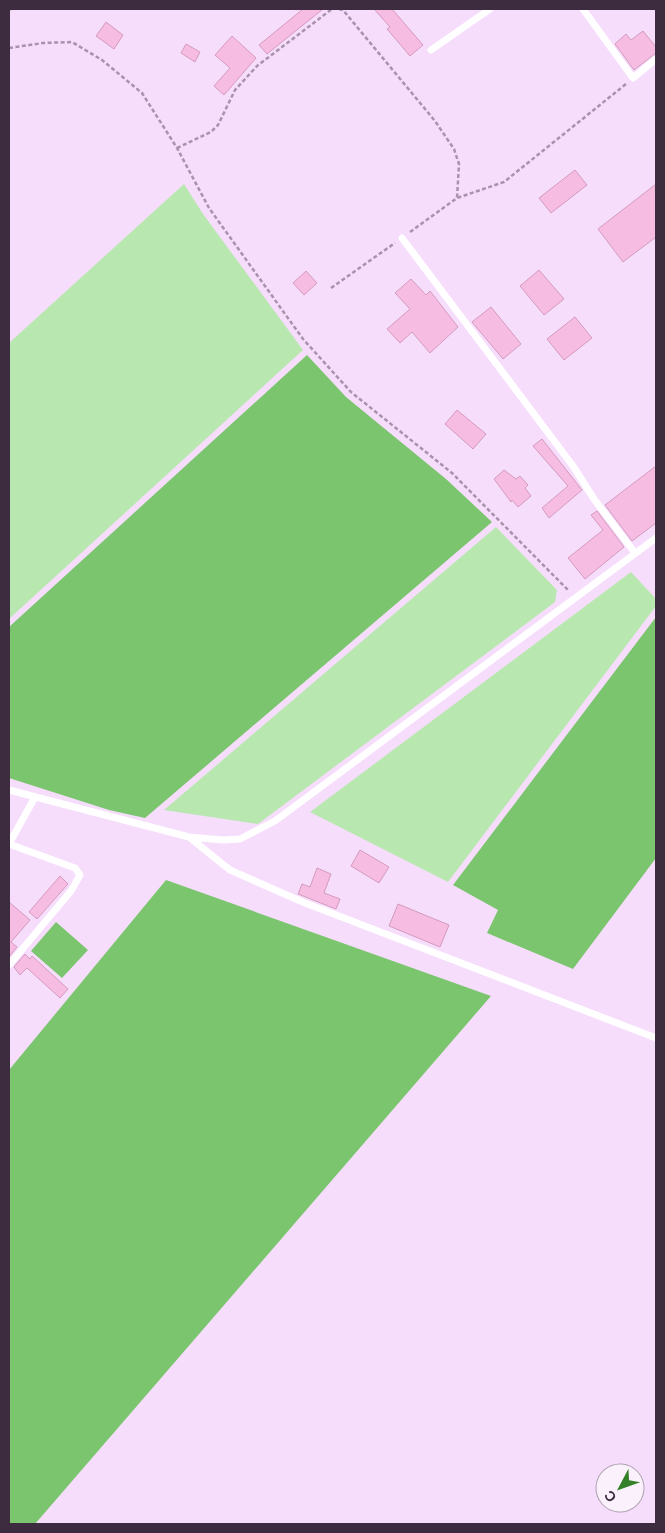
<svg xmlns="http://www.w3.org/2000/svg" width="665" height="1533" font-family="Helvetica,sans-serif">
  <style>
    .green { fill: #b8e8b0 }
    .forest { fill: #7bc56f }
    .building { fill: #f6bce1; stroke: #d39bbe }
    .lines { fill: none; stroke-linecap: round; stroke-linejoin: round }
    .path { stroke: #a892ac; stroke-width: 2.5; stroke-dasharray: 4 2.5; stroke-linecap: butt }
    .service { stroke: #fff; stroke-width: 7 }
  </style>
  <rect width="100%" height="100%" fill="#f7ddfc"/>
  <path class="green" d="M184,184L203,214L303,350L9,619V343Z
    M496,527L557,590L555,602L258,824L164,810Z
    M631,572L656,599V606L448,882L310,812Z"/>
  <path class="forest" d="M307,355L346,397L446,479L492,522L145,818L109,810L9,778V627Z
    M656,617V858L573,969L487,933L498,910L453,885Z
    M166,880L491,996L35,1524H9V1070Z
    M56,922L88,950L62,978L31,951Z"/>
  <path class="building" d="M303,9H323L267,54L259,45Z
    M374,9H392L423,45L410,56L387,29L390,27Z
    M106,22L123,35L114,49L96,36Z
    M643,31L656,47V53L634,70L615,44L626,34L631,40Z
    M232,36L256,58L224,95L214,86L230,68L215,55Z
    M186,44L200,52L195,62L181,53Z
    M575,170L587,185L551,213L539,198Z
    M656,184V237L623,262L598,229Z
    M539,270L564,299L544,315L520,286Z
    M306,271L317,283L304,295L293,283Z
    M411,279L426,295L430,291L458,327L430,353L412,332L400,343L387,329L410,309L395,293Z
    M491,307L521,344L503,359L472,322Z
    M575,317L592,338L564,360L547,339Z
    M457,410L486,434L473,449L445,424Z
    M542,439L582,490L549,518L542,508L568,486L533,446Z
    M656,466V523L632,541L605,505Z
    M504,470L516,479L520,476L528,485L525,488L531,496L518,507L512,500L511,502L494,479Z
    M597,511L624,547L585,579L568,558L603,530L591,515Z
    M360,850L389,867L379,883L351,866Z
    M317,868L331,874L324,893L340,899L336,909L298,894L302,884L310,887Z
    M60,876L68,884L37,919L29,912Z
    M9,902L30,920L11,942L17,947L9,957Z
    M398,904L449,925L440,947L389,926Z
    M25,954L30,959L32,956L68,989L60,998L27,968L20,975L14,967Z"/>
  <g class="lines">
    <path class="path" d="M339,9L343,10L435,121L454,149L459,164L457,198
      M9,10L11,9
      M9,48L43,43L72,42L102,60L142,93L177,148L209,208L303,339L351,392L452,473L569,591
      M177,148L211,132L218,125L235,90L257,66L332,9
      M410,232L457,198L504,182L626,84
      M331,288L395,243"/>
    <path class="service" d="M583,9L633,78L656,59
      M431,50L490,9
      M402,238L573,466L594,499L635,553
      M9,790L189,837L223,840L240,839L275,821L656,538
      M189,837L230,870L305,903L656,1038
      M9,844L75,868L80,875L71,891L9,965
      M9,844L35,797"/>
  </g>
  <rect width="665" height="1533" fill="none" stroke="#3d2c40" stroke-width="20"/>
  <g transform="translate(620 1488) rotate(229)"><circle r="24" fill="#faf1fc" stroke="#aea2b1"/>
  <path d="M0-4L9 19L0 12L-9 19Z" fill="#348028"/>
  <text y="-8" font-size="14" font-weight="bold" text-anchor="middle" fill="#3d2c40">С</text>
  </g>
</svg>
